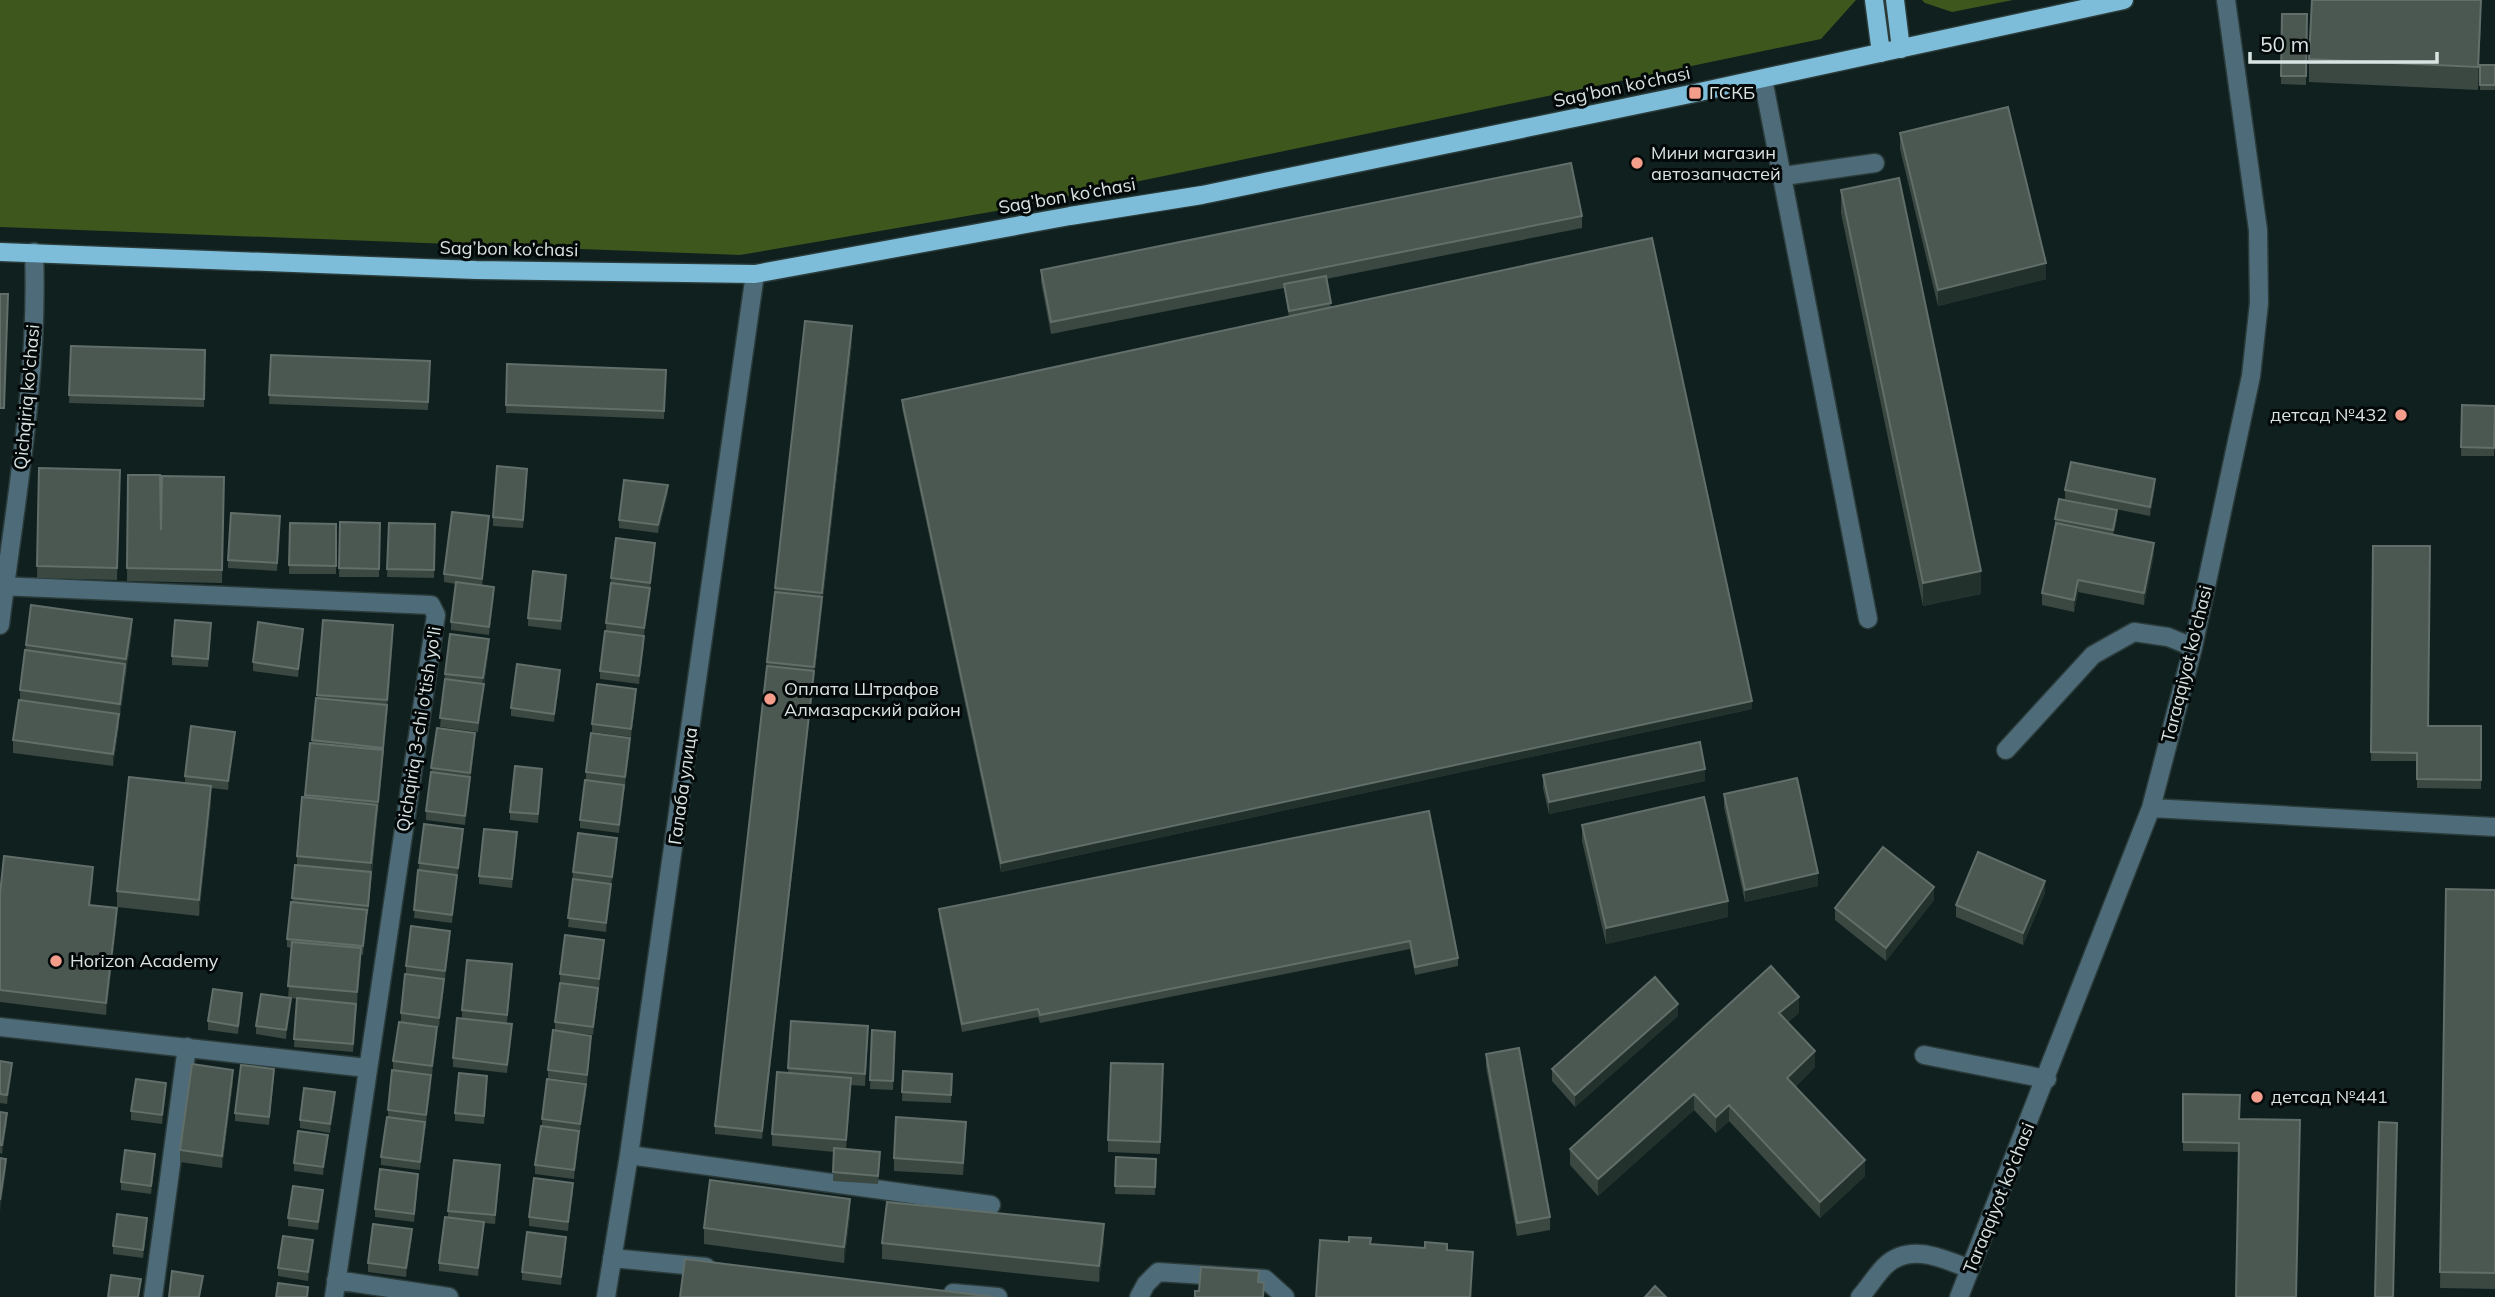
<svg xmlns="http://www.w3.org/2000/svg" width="2495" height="1297" font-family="Mulish,sans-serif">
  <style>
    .forest { fill: #3d571d }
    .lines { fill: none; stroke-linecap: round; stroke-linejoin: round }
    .minor-casing { stroke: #2b3b3a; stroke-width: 21 }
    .major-casing { stroke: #2b3b3a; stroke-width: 21 }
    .minor { stroke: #4e6b79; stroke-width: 18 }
    .major { stroke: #7dbdd9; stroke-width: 18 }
    .wall { fill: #3a4841 }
    .shaded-wall { fill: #22312c }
    .building { fill: #4b5852; stroke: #616e69; stroke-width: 2 }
    .poi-dot { fill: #f49d8b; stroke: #030808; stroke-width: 2.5 }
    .labels { text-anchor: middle; stroke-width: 6; stroke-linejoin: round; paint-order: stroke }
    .street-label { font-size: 18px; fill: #d8e3e2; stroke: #030808 }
    .poi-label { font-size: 18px; fill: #d8e3e2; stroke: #030808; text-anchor: start }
  </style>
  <rect width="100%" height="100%" fill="#0f201f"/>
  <path class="forest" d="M0,0H1856L1821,39L996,211L740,255L0,227Z
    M1922,0H2013L1952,12L1925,3Z"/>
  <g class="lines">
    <defs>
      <path id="minor" d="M1763,79L1868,619
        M1784,176L1875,163
        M0,586L431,605L436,615L334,1297
        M0,625C15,502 39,377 34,252
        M2006,750L2093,655L2134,632L2168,637L2193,647
        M2151,808L2495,827
        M0,1027L367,1068
        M1924,1055L2047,1079
        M629,1155L991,1205
        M612,1258L706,1267
        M336,1280L449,1297
        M953,1293L998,1297
        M153,1297L187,1047
        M606,1297L629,1155L755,274
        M1139,1297L1146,1284L1158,1272L1265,1279L1285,1297
        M1860,1297C1869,1287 1876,1275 1885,1266C1910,1242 1944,1259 1970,1269
        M1959,1297L2151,808L2193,647L2251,376L2259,303L2258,230L2226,0"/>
      <path id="major" d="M1874,0L1881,53
        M1895,0L1901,49
        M0,252L476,270L755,274L1070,216L1202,195L1695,93L2124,0"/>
    </defs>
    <use href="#minor" class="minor-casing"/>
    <use href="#major" class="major-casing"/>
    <use href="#minor" class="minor"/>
    <use href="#major" class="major"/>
  </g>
  <path class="wall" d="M2282,14H2307L2306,85L2281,84Z
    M2481,19L2478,90L2309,82V59Z
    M2480,65H2495V90H2480Z
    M1900,133L2046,279L1938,306L1900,149Z
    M1841,190L1981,594L1923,606L1841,213Z
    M1582,216V228L1326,279L1331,308L1752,709L1001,872L902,408V400L1289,317L1284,288L1051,334L1041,282V270Z
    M852,343L762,1139L715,1134V1126L775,588Z
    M71,346L205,350L204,407L69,403Z
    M271,355L430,361L428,410L269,404Z
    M507,364L666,370L664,419L506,413Z
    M2462,405L2495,406L2494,456H2461Z
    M39,468L120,470L117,580L37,578Z
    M128,475L161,530L224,477L222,583L127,581Z
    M527,477L523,528L493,526V517Z
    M2155,487L2150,516L2065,499V490Z
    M668,493L658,533L619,528V520Z
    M2055,519H2117L2113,535L2154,555L2144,605L2078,592L2074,612L2042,605V593L2055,527Z
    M340,522L380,523L379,577H339Z
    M290,523L336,524V574H289Z
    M389,523L435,524L434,578L387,577Z
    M280,524L277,571L228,568V560Z
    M489,525L482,586L494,596L489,635L451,630V622L456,584L444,582V574Z
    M2373,546L2428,726H2481V789L2417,788V761H2371Z
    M655,552L644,636L606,631V623L611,578Z
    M566,583L561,630L528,626V618Z
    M323,620L393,638L387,717L368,914H367L363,955L361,954L353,1052L294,1047L297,999L291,998L286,1039L256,1034V1026L288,998L292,948L287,947V939L297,865V856L305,798L310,743H312L316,698H317Z
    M132,631L120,716H119V726L113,766L13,753V740L20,700V690L26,645Z
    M211,631L208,667L172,665V656Z
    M303,637L298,677L253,671V662Z
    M644,644L639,684L600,679V671Z
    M489,647L478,732L440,727L445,674Z
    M560,678L554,722L511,716V708Z
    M636,698L631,737L592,732V724Z
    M437,728L475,742L465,825L426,820V811Z
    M235,740L228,790L211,788V802L199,916L117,907V891L185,783V776Z
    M630,746L619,833L580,828V820L586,781V772Z
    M1543,775L1705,781L1549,814L1543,788Z
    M542,777L538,823L510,820V812Z
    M1724,794L1818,886L1745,902L1724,807Z
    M1429,811L1458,958V966L1415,975L1410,949L1040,1023L1038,1017L962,1032L939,917V909Z
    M1582,825L1728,917L1606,944L1582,841Z
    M463,837L457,877L452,923L414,918L419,863Z
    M517,841L512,888L479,884V876Z
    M617,846L611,885L606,932L568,927L573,872Z
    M93,879L90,905L117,920L106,1015L0,1002V894Z
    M2446,889L2495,890V1289L2440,1288Z
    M2045,893L2023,945L1956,917V905Z
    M1934,900L1886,961L1835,920V908Z
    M450,939L445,979L406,974V966Z
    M604,948L599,988L560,983V974Z
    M512,972L507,1023L482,1021L512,1033L507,1073L453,1067V1058L462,1018V1010Z
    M444,987L439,1027L401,1022V1013Z
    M598,996L593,1035L555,1030V1022Z
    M242,1002L238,1034L208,1030V1021Z
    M1799,1013L1788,1022L1815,1067L1795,1087L1865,1176L1820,1218L1729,1121L1716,1133L1694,1110L1598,1196L1570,1165V1149Z
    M1678,1016L1575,1107L1552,1081V1069Z
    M791,1021L868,1038L865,1086L851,1085L846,1149L880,1160L878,1184L833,1181L834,1152L772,1146V1134L788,1073Z
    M872,1030L895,1032L893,1090L870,1089Z
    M437,1035L432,1075L393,1070V1061Z
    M591,1044L587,1083L548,1078V1070Z
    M1486,1054L1550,1217V1230L1517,1236L1486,1067Z
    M0,1061L12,1071L7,1104L0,1103Z
    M903,1071L952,1074L951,1103L902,1101Z
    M274,1077L269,1125L235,1121V1113Z
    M1163,1077L1160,1154L1108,1152V1140Z
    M233,1082L222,1168L180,1162V1150Z
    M431,1084L420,1170L381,1165V1157L388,1117V1110Z
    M487,1084L484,1124L455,1121V1113Z
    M166,1092L162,1124L131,1120V1111Z
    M586,1092L580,1132H579L574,1179L535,1174V1165L542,1126V1119Z
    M2183,1094L2240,1119L2239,1152L2183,1151Z
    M335,1101L330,1133L300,1128V1120Z
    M0,1112L7,1122L2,1154L0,1153Z
    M966,1134L963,1175L894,1171V1158Z
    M328,1143L323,1175L294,1171V1163Z
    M1116,1157L1156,1159L1155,1195L1115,1194Z
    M155,1162L151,1194L121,1190V1182Z
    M500,1173L495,1224L484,1223L478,1276L439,1271V1263L448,1217V1211Z
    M418,1182L414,1222L375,1217V1209Z
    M573,1191L568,1231L529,1226V1217Z
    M323,1198L318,1230L288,1226V1218Z
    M850,1215L844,1263L704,1244V1228Z
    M147,1226L143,1258L113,1254V1246Z
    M412,1237L406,1277L368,1272V1263Z
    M1104,1241L1099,1282L882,1259V1243Z
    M566,1246L561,1285L522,1280V1272Z
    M313,1248L308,1281L278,1276V1268Z"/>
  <path class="shaded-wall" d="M2481,0V19L2478,90V67Z
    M2046,263V279L1938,306V290Z
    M852,326V343L762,1139V1131Z
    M2155,479V487L2150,516V507Z
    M668,485V493L658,533V525Z
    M2117,510V519L2113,539V530Z
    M489,516V525L482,587V579Z
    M655,543V552L650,592V583Z
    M2154,543V555L2144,605V593Z
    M1981,571V594L1923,606V583Z
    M566,575V583L561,630V621Z
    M2078,580V592L2074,612V600Z
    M494,587V596L489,635V627Z
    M650,588V596L644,636V628Z
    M132,619V631L126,671V659Z
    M393,625V638L387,713V700Z
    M303,629V637L298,677V669Z
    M644,636V644L639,684V676Z
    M489,639V647L478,732L483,678Z
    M125,664V676L120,716V704Z
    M560,670V678L554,722V714Z
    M636,689V698L631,737V729Z
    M1752,701V709L1001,872V863Z
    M387,705V717L383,760V748Z
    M119,714V726L113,766V754Z
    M235,732V740L228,790V781Z
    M475,733V742L470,781V773Z
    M630,738V746L625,786V777Z
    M383,750V762L378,814V802Z
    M1705,769V781L1549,814V802Z
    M470,777V785L465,825V816Z
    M624,785V794L619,833V825Z
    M211,786V802L199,916V900Z
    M377,805V817L371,876V863Z
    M463,829V837L458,877V868Z
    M517,832V841L512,888V879Z
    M617,838V846L612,885V877Z
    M93,867V879L89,917V905Z
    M1818,873V886L1745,902V890Z
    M457,875V883L452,923V915Z
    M2045,881V893L2023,945V933Z
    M611,884V892L606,932V923Z
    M1934,887V900L1886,961V948Z
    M1728,901V917L1606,944V928Z
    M117,908V920L106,1015V1003Z
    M450,931V939L445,979V971Z
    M604,940V948L599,988V979Z
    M361,948V961L357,1005V992Z
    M444,979V987L439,1027V1018Z
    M598,988V996L593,1035V1027Z
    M242,993V1002L238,1034V1026Z
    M1799,997V1013L1779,1029V1013Z
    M291,998V1006L286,1039V1030Z
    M1678,1004V1016L1575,1107V1095Z
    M512,1024V1033L507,1073V1065Z
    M868,1026V1038L865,1086V1074Z
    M437,1027V1035L432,1075V1066Z
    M591,1036V1044L587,1083V1075Z
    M1815,1051V1067L1787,1094V1078Z
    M12,1063V1071L7,1104V1095Z
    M274,1069V1077L269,1125V1117Z
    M233,1070V1082L222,1168V1156Z
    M431,1075V1084L426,1123V1115Z
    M851,1078V1091L846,1153V1140Z
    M166,1083V1092L162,1124V1115Z
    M586,1084V1092L580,1132V1124Z
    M335,1092V1101L330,1133V1124Z
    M1694,1094V1110L1598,1196V1179Z
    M1729,1105V1121L1716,1133V1117Z
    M7,1113V1122L2,1154V1145Z
    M425,1122V1131L420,1170V1162Z
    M579,1131V1139L574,1179V1170Z
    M328,1135V1143L323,1175V1167Z
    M155,1154V1162L151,1194V1186Z
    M6,1159V1171L0,1212V1200Z
    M1865,1160V1176L1820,1218V1202Z
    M500,1165V1173L495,1224V1215Z
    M418,1174V1182L414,1222V1214Z
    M573,1183V1191L568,1231V1222Z
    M323,1190V1198L318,1230V1222Z
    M850,1199V1215L844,1263V1247Z
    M147,1218V1226L143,1258V1250Z
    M484,1222V1230L478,1276V1268Z
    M1104,1224V1241L1099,1282V1266Z
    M412,1229V1237L406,1277V1268Z
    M566,1237V1246L561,1285V1277Z
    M313,1240V1248L308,1281V1272Z
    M1473,1252L1472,1297H1470Z"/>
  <path class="building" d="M2312,0H2481L2478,67L2309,59Z
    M2282,14H2307L2306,76H2281Z
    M2480,65H2495V85H2480Z
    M2008,107L2046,263L1938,290L1900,133Z
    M1571,163L1582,216L1051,322L1041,270Z
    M1899,178L1981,571L1923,583L1841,190Z
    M1652,238L1752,701L1001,863L902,400Z
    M1326,276L1331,303L1289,311L1284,284Z
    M0,294H8L4,408H0Z
    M805,321L852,326L822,593L775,588Z
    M71,346L205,350L204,399L69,395Z
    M271,355L430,361L428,402L269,395Z
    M507,364L666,370L664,411L506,405Z
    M2462,405L2495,406L2494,448L2461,447Z
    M2071,462L2155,479L2150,507L2065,490Z
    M497,466L527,469L523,520L493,517Z
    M39,468L120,470L117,568L37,566Z
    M128,475H160L161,530L162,476L224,477L222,570L127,568Z
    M624,480L668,485L658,525L619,520Z
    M2059,499L2117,510L2113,530L2055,519Z
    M452,512L489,516L482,579L444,574Z
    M231,513L280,516L277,563L228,560Z
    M340,522L380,523L379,569L339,568Z
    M290,523L336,524V566L289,565Z
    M389,523L435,524L434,570L387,569Z
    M2056,523L2154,543L2144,593L2078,580L2074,600L2042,593Z
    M616,538L655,543L650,583L611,578Z
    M2373,546H2430L2428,726H2481V780L2417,779V753L2371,752Z
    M533,571L566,575L561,621L528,618Z
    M456,582L494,587L489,627L451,622Z
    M611,583L650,588L644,628L606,623Z
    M775,592L822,597L814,667L767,662Z
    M31,605L132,619L126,659L26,645Z
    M175,620L211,623L208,659L172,656Z
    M323,620L393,625L387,700L317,695Z
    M258,622L303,629L298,669L253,662Z
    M605,631L644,636L639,676L600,671Z
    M450,634L489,639L483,678L445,674Z
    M25,650L125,664L120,704L20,690Z
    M517,664L560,670L554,714L511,708Z
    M767,666L814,671L762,1131L715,1126Z
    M445,679L484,684L478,723L440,718Z
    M597,684L636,689L631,729L592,724Z
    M316,698L387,705L383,748L312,740Z
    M19,700L119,714L113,754L13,740Z
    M191,726L235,732L228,781L185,776Z
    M437,728L475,733L470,773L431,768Z
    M591,733L630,738L625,777L586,772Z
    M1700,742L1705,769L1549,802L1543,775Z
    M310,743L383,750L378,802L305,795Z
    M515,766L542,769L538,814L510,812Z
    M431,772L470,777L465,816L426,811Z
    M129,777L211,786L199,900L117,891Z
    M1797,778L1818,873L1745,890L1724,794Z
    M585,780L624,785L619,825L580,820Z
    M302,797L377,805L371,863L297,856Z
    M1704,797L1728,901L1606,928L1582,825Z
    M1429,811L1458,958L1415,967L1410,941L1040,1015L1038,1009L962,1024L939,909Z
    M424,824L463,829L458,868L419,863Z
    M484,829L517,832L512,879L479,876Z
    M578,833L617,838L612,877L573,872Z
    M1883,847L1934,887L1886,948L1835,908Z
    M1978,852L2045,881L2023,933L1956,905Z
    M4,856L93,867L89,905L117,908L106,1003L0,990V894Z
    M295,865L371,872L368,906L292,898Z
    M418,870L457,875L452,915L414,910Z
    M573,879L611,884L606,923L568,918Z
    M2446,889L2495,890V1273L2440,1272Z
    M291,902L367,910L363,946L287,939Z
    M411,926L450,931L445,971L406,966Z
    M565,935L604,940L599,979L560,974Z
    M292,942L361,948L357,992L288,986Z
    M467,960L512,964L507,1015L462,1010Z
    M1771,966L1799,997L1779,1013L1815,1051L1787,1078L1865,1160L1820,1202L1729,1105L1716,1117L1694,1094L1598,1179L1570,1149Z
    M405,974L444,979L439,1018L401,1013Z
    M1655,977L1678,1004L1575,1095L1552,1069Z
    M560,983L598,988L593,1027L555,1022Z
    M213,989L242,993L238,1026L208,1021Z
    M261,994L291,998L286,1030L256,1026Z
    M297,998L356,1004L353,1044L294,1039Z
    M457,1018L512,1024L507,1065L453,1058Z
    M791,1021L868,1026L865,1074L788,1068Z
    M399,1022L437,1027L432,1066L393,1061Z
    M553,1030L591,1036L587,1075L548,1070Z
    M872,1030L895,1032L893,1081L870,1080Z
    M1519,1048L1550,1217L1517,1223L1486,1054Z
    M0,1061L12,1063L7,1095L0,1094Z
    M1111,1063L1163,1064L1160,1142L1108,1140Z
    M192,1064L233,1070L222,1156L180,1150Z
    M241,1065L274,1069L269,1117L235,1113Z
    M392,1070L431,1075L426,1115L388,1110Z
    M903,1071L952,1074L951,1095L902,1092Z
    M777,1072L851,1078L846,1140L772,1134Z
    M459,1073L487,1076L484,1116L455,1113Z
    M136,1079L166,1083L162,1115L131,1111Z
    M547,1079L586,1084L580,1124L542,1119Z
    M304,1088L335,1092L330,1124L300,1120Z
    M2183,1094L2240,1095L2239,1119L2300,1120L2296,1297H2236L2239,1143L2183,1142Z
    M0,1112L7,1113L2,1145H0Z
    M387,1117L425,1122L420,1162L381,1157Z
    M896,1117L966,1122L963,1163L894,1158Z
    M2379,1122L2397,1123L2393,1297H2375Z
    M541,1126L579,1131L574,1170L535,1165Z
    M298,1131L328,1135L323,1167L294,1163Z
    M834,1148L880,1152L878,1176L833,1172Z
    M125,1150L155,1154L151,1186L121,1182Z
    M1116,1157L1156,1159L1155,1187L1115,1186Z
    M0,1158L6,1159L0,1200Z
    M454,1160L500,1165L495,1215L448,1211Z
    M380,1169L418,1174L414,1214L375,1209Z
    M534,1178L573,1183L568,1222L529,1217Z
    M710,1180L850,1199L844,1247L704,1228Z
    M293,1186L323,1190L318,1222L288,1218Z
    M887,1202L1104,1224L1099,1266L882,1243Z
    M117,1214L147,1218L143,1250L113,1246Z
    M445,1217L484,1222L478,1268L439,1263Z
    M373,1224L412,1229L406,1268L368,1263Z
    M527,1232L566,1237L561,1277L522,1272Z
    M283,1236L313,1240L308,1272L278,1268Z
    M1349,1237L1371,1238L1370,1244L1425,1248V1242L1447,1244V1250L1473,1252L1470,1297H1316L1320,1240L1349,1242Z
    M685,1259L994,1297H680Z
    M1201,1267L1259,1271L1258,1282L1264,1283L1263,1297H1195V1291H1199Z
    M172,1271L203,1276L199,1297H169Z
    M111,1275L141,1279L138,1297H108Z
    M278,1283L308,1287L307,1297H276Z
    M1655,1286L1666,1297H1645Z"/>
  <g class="poi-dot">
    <rect x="1688" y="86" width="14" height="14" rx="3.5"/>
    <circle cx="1637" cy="163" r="7"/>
    <circle cx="2401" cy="415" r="7"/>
    <circle cx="770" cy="699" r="7"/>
    <circle cx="56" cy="961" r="7"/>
    <circle cx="2257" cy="1097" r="7"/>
  </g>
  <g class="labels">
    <g class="street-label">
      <text transform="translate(1622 87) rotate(-12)" y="6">Sag’bon ko’chasi</text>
      <text transform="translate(1067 196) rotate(-10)" y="6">Sag’bon ko’chasi</text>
      <text transform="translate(509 249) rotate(1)" y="6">Sag’bon ko’chasi</text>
      <text transform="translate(27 397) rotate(-85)" y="6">Qichqiriq ko'chasi</text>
      <text transform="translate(2187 664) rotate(-76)" y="6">Taraqqiyot ko'chasi</text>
      <text transform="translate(419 729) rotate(-81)" y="6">Qichqiriq 3-chi o'tish yo'li</text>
      <text transform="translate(683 786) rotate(-82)" y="6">Галаба улица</text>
      <text transform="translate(1999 1198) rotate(-68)" y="6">Taraqqiyot ko'chasi</text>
    </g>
    <g class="poi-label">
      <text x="1709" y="99">ГСКБ</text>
      <text x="1651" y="159">Мини магазин<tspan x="1651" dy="21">автозапчастей</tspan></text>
      <text x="2387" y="421" text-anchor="end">детсад №432</text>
      <text x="784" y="695">Оплата Штрафов<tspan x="784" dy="21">Aлмазарский район</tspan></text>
      <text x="70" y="967">Horizon Academy</text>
      <text x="2271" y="1103">детсад №441</text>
    </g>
  </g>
  <path d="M2250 52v10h187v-10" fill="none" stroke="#d8e3e2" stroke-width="3.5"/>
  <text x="2260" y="52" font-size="21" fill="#d8e3e2" stroke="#030808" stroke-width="5" paint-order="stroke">50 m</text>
</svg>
